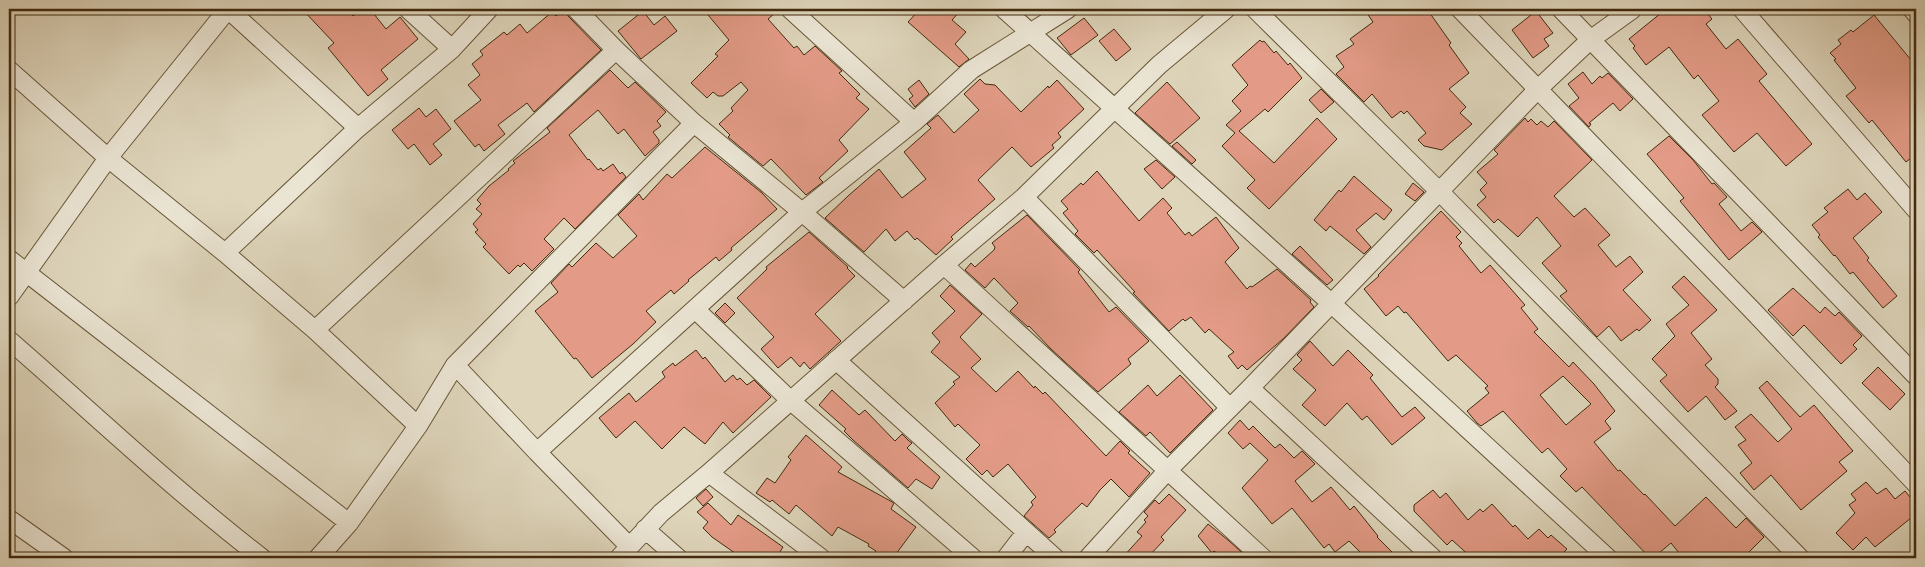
<svg xmlns="http://www.w3.org/2000/svg" width="1925" height="567" font-family="'Sorts Mill Goudy',serif">
  <style>
    .building { fill: #e39b87; stroke: #422b0d; fill-rule: evenodd }
    .lines { fill: none; stroke-linecap: round; stroke-linejoin: round }
    .minor-casing { stroke: #695638; stroke-width: 20 }
    .minor { stroke: #eae4d3; stroke-width: 18 }
  </style>
  <rect width="100%" height="100%" fill="#ded5bb"/>
  <filter id="stains"><feTurbulence type="fractalNoise" baseFrequency=".004" numOctaves="4"/><feColorMatrix values="0 0 0 0 .2 0 0 0 0 .09 0 0 0 0 .02 0 0 0 .5 -.17"/></filter>
  <radialGradient id="worn" r=".72"><stop offset=".6" stop-color="#630" stop-opacity="0"/><stop offset="1" stop-color="#630" stop-opacity=".3"/></radialGradient>
  <path class="building" d="M302,9H347L353,16L362,9H370L386,29L400,17L418,39L381,70L388,79L368,96L328,48L334,43Z
    M566,9L568,16L601,50L534,112L527,103L498,125L505,134L484,151L479,144L475,147L454,121L481,100L468,85L480,75L472,64L483,55L480,51L504,32L507,35L520,24L527,33L552,12L556,16Z
    M703,9H780L768,19L794,48L797,46L804,55L815,46L842,71L839,73L860,94L856,98L869,109L839,140L848,151L819,178L823,182L806,195L771,159L763,166L728,137L730,135L719,124L733,111L731,108L748,90L741,82L723,96H718L713,92L707,98L691,83L718,56L715,54L729,40Z
    M920,9H962L952,20L966,32L955,44L969,59L959,67L908,22Z
    M1364,9H1427L1451,43L1449,45L1469,73L1449,89L1466,107L1460,113L1472,124L1442,150L1424,146L1418,140L1426,133L1407,111L1404,114L1401,111L1392,118L1372,94L1364,102L1336,74L1344,67L1336,56L1354,44L1350,39L1373,22Z
    M1666,9H1704L1712,19L1706,24L1726,49L1738,39L1767,74L1759,81L1812,144L1786,166L1757,133L1734,152L1702,115L1719,101L1698,75L1694,79L1669,47L1646,65L1633,48L1635,46L1629,39Z
    M643,11L654,25L665,16L677,31L641,59L618,31Z
    M1536,11L1553,33L1544,39L1549,46L1533,58L1512,30Z
    M1874,15L1916,66V154L1906,162L1872,120L1869,123L1846,96L1856,88L1834,60L1836,59L1830,53L1841,44L1838,40L1851,30L1853,32Z
    M1084,18L1098,35L1071,55L1057,38Z
    M1114,29L1131,49L1116,61L1099,41Z
    M1260,40L1262,42L1264,41L1274,53L1276,51L1288,65L1290,63L1302,78L1268,112L1265,109L1239,131L1274,163L1317,118L1337,139L1269,209L1247,188L1255,180L1222,146L1235,133L1226,125L1241,111L1232,101L1248,85L1232,65Z
    M610,70L628,88L635,82L666,112L657,121L661,126L653,132L659,140V143L645,156L624,129L618,134L598,110L569,135L588,160L589,159L598,170L601,168L603,171L613,164L620,174L622,172L626,177L575,229L564,218L544,239L554,249L532,271L524,263L520,267L518,265L509,274L483,247L486,244L475,232L478,230L473,224L482,214L476,209L481,204L477,200L489,186L509,170L508,169L515,163L513,161L550,132L547,128Z
    M1583,72L1592,84L1600,76L1602,78L1608,73L1633,99L1620,111L1613,103L1589,123L1591,124L1589,127L1569,106L1579,98L1568,84Z
    M980,79L985,84L995,85L1021,112L1048,86L1049,88L1057,80L1084,109L1058,133L1061,137L1052,145L1054,148L1031,167L1012,147L978,180L995,199L960,229L951,237L953,239L936,255L917,238L915,240L907,231L895,241L886,229L864,252L825,218L848,196L879,169L902,198L926,179L904,152L931,128L927,124L938,115L954,133L979,110L964,94Z
    M919,80L929,94L915,107L909,99L913,96L908,89Z
    M1167,82L1200,118L1170,144L1135,113Z
    M1321,89L1334,102L1321,113L1309,100Z
    M419,108L426,117L436,109L451,129L433,144L442,155L430,165L414,144L408,149L392,130Z
    M1525,118L1528,122L1531,119L1537,125L1541,121L1548,127L1554,121L1592,160L1554,196L1574,217L1585,208L1610,235L1598,245L1616,267L1630,256L1643,272L1623,290L1651,320L1639,331L1637,329L1621,341L1609,326L1597,337L1560,296L1567,291L1542,263L1561,246L1537,217L1518,237L1498,219L1494,223L1477,205L1486,197L1480,190L1487,183L1477,172L1498,154L1494,150Z
    M1669,136L1693,160L1712,184L1714,183L1727,197L1719,204L1741,231L1752,222L1762,232L1729,260L1680,201L1684,198L1647,154Z
    M1177,142L1196,160L1192,164L1172,146Z
    M705,147L762,193L777,209L731,248L732,250L719,261L716,257L688,280L689,281L674,294L671,290L646,311L656,322L633,344L592,378L576,358L574,359L535,311L558,292L551,283L569,264L572,267L596,243L613,258L637,236L618,215L639,194L643,200L667,174L672,178Z
    M1156,160L1175,177L1162,189L1144,169Z
    M1097,171L1139,221L1163,198L1172,208L1167,213L1185,235L1189,232L1192,236L1216,217L1239,248L1225,262L1247,289L1250,286L1252,287L1277,269L1311,300L1310,302L1314,307L1283,339L1247,370L1242,365L1238,369L1228,356L1234,352L1209,329L1205,333L1191,317L1185,321L1183,319L1169,331L1133,293L1135,292L1097,250L1094,253L1075,234L1078,231L1063,213L1068,209L1061,201L1081,183L1083,185Z
    M1354,176L1392,210L1384,220L1376,213L1356,230L1371,247L1364,254L1330,226L1326,231L1314,220L1339,190L1341,192Z
    M1413,183L1424,192L1415,201L1405,194Z
    M1848,189L1857,200L1865,193L1882,212L1853,238L1869,258L1867,260L1897,296L1883,308L1853,272L1850,274L1835,255L1834,256L1818,237L1820,235L1812,225L1828,212L1824,208Z
    M1441,211L1461,232L1456,237L1462,243L1459,246L1481,273L1490,265L1525,305L1521,308L1538,329L1534,332L1569,367L1573,362L1594,384L1615,411L1605,421L1611,429L1594,442L1618,471L1620,470L1644,495L1645,494L1675,526L1706,497L1736,528L1746,518L1764,537L1743,558H1683L1671,543L1653,558H1650L1582,487L1576,492L1560,476L1567,469L1548,448L1542,453L1503,411L1481,426L1477,423L1467,411L1489,393L1485,388L1488,386L1456,355L1448,361L1406,312L1404,313L1398,306L1386,316L1364,289L1379,276L1378,275ZM1563,376L1591,404L1566,425L1540,395Z
    M1027,215L1080,270L1078,272L1109,312L1116,307L1149,341L1128,359L1131,364L1098,392L1051,349L1029,326L1028,327L1010,311L1018,303L994,278L985,288L965,270L971,263L975,267L994,250L995,247L992,243Z
    M809,232L848,267L847,268L855,276L815,314L841,341L810,369L804,362L800,367L791,357L778,368L761,349L774,337L737,298L767,269L766,267Z
    M1300,246L1333,280L1327,285L1292,254Z
    M1684,276L1717,310L1691,333L1712,359L1705,365L1718,379V384L1715,387L1737,411L1725,420L1706,396L1688,412L1660,381L1667,375L1652,359L1675,336L1666,324L1689,305L1672,287Z
    M950,285L982,314L960,337L981,359L971,368L996,392L1018,371L1034,388L1035,386L1043,394L1045,392L1106,456L1120,441L1130,451L1128,453L1150,473L1129,497L1111,479L1100,490L1087,507L1082,503L1054,530L1056,532L1049,538L1024,516L1033,505L1031,502L1036,497L1008,464L993,477L987,470L982,475L966,459L980,445L958,424L955,427L935,403L955,384L953,382L960,377L931,352L940,342L932,333L955,311L940,296Z
    M1793,288L1820,313L1825,307L1835,316L1839,312L1862,336L1853,345L1857,349L1841,364L1804,325L1793,336L1768,310Z
    M725,303L735,313L725,323L715,313Z
    M1310,341L1333,366L1348,350L1373,375L1370,378L1402,417L1415,407L1425,418L1392,445L1367,416L1362,420L1347,403L1325,426L1302,405L1316,390L1293,369L1302,360L1297,355Z
    M696,350L703,359L705,357L725,382L733,375L737,380L740,378L747,385L754,380L771,397L733,433L723,422L705,444L684,427L662,449L635,421L616,438L599,418L629,393L636,402L665,377L662,372L673,363L675,366Z
    M1878,367L1905,394L1890,410L1862,383Z
    M1180,375L1213,410L1170,453L1150,432L1146,436L1119,412L1148,385L1157,396Z
    M1767,381L1800,417L1814,405L1853,451L1839,462L1847,471L1801,510L1771,475L1754,490L1740,473L1752,463L1738,445L1746,440L1735,427L1751,414L1778,442L1792,429L1759,388Z
    M832,390L859,415L865,410L895,441L902,434L909,441L912,443L907,448L940,477L932,489L916,479L908,488L853,440L844,431L846,429L819,405Z
    M1240,420L1249,430L1253,426L1275,448L1280,444L1294,458L1302,451L1315,464L1295,481L1312,502L1331,487L1350,510L1354,506L1378,536L1377,537L1398,558H1366L1349,541L1335,552L1329,544L1324,548L1292,508L1272,524L1242,488L1268,460L1250,443L1243,449L1228,433Z
    M806,435L842,467L838,472L894,503L891,509L916,527L893,558H871L876,551L868,546L869,544L838,527L832,536L796,505L789,514L772,500L770,502L756,493L767,478L775,483L791,460L788,457Z
    M1866,482L1877,494L1886,488L1895,499L1905,491L1916,504V514L1875,547L1866,537L1853,550L1836,533L1855,513L1849,505L1856,500L1851,494Z
    M706,489L713,497L703,506L696,498Z
    M1433,490L1440,498L1446,493L1468,520L1480,509L1483,512L1492,504L1513,527L1515,525L1528,539L1539,529L1548,538L1551,535L1567,549L1558,558H1472L1452,540L1447,545L1414,511V505Z
    M1169,494L1186,510L1161,537L1164,540L1147,558H1122L1142,536L1137,532L1146,522L1144,520L1148,516L1144,512L1155,500L1159,504Z
    M708,503L731,525L738,515L783,547L776,558H742L712,537L703,528L708,522L697,512Z
    M1208,524L1228,540L1248,558H1223L1214,551L1212,553L1198,536Z"/>
  <g class="lines">
    <defs>
      <path id="minor" d="M228,9L358,128
        M408,9L452,49
        M576,9L616,50L694,123L802,212L904,301
        M790,9L914,122
        M1004,9L1332,304L1608,558
        M1255,9L1439,191L1800,558
        M1460,9L1753,311L1916,484
        M1561,9L1916,376
        M1742,9L1916,210
        M1912,9L1916,14
        M9,70L108,158L225,253L315,330L418,426L455,365L694,123
        M1024,197L1230,408
        M225,253L358,128L452,49L489,9
        M9,259L349,523
        M944,265L1263,558
        M9,297L108,158L228,9
        M695,309L791,401L973,558
        M315,330L616,50
        M9,340C93,413 174,490 262,558
        M836,360L1055,558
        M455,365L537,452L802,212L914,122L971,70L1068,9
        M1250,388L1433,558
        M537,452L629,546
        M709,473L821,558
        M9,519L64,558
        M645,529L678,558
        M318,558L349,523L418,426
        M619,558L661,513L709,473L944,265L1024,197L1159,65L1226,9
        M1006,558L1026,532
        M1088,558L1168,470L1250,388L1537,90L1590,40L1633,9"/>
    </defs>
    <use href="#minor" class="minor-casing"/>
    <use href="#minor" class="minor"/>
  </g>
  <rect width="1925" height="567" fill="none" stroke="#ded5bb" stroke-width="30"/>
  <rect x="10" y="10" width="1905" height="547" fill="none" stroke="#422b0d" stroke-width="2.5"/>
  <rect x="15" y="15" width="1895" height="537" fill="none" stroke="#422b0d"/>
  <rect width="100%" height="100%" filter="url(#stains)"/>
  <rect width="100%" height="100%" fill="url(#worn)"/>
</svg>
